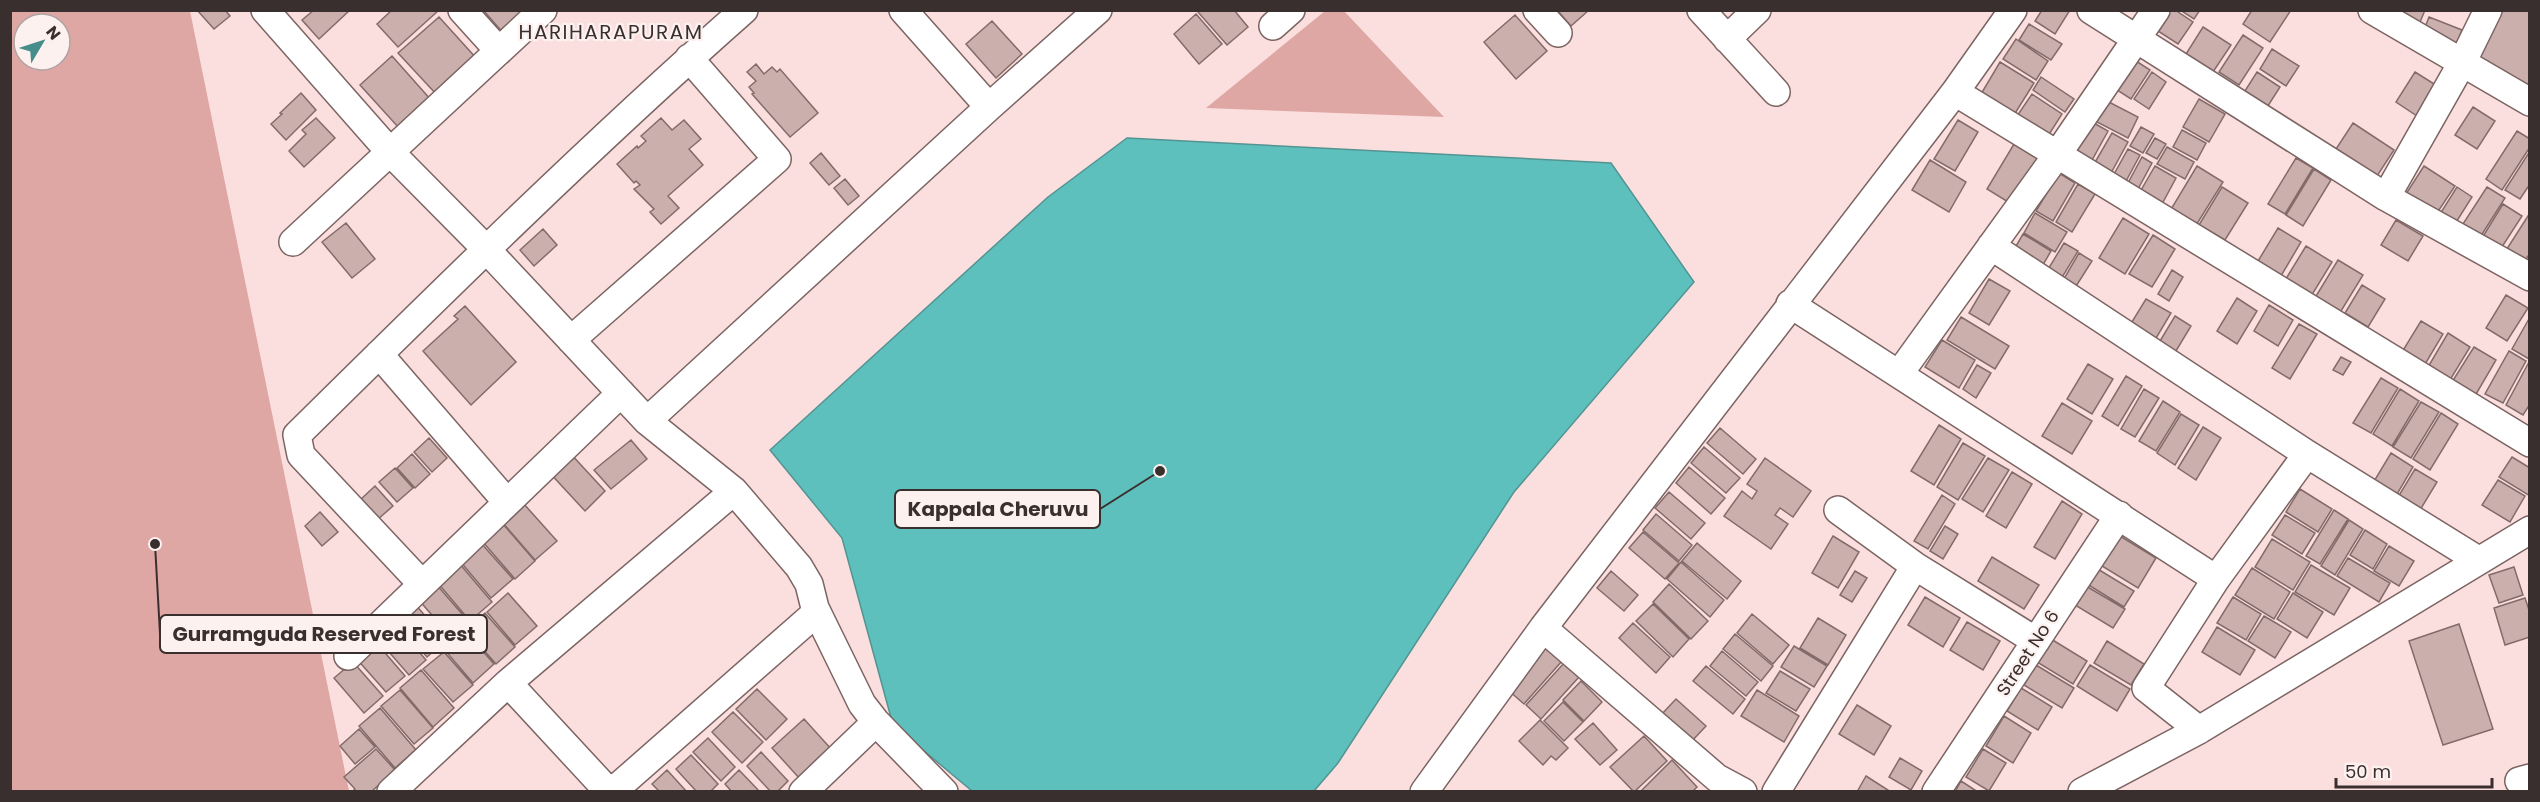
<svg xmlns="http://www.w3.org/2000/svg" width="2540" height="802" font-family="Poppins,sans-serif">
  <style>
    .green { fill: #dea7a4; fill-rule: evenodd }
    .water { fill: #5ec0bd; stroke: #539492; stroke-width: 1.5 }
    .building { fill: #caafad; stroke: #836b6a; stroke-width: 1.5 }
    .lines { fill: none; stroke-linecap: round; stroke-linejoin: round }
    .minor-casing { stroke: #7c6463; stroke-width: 30 }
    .minor { stroke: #fff; stroke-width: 27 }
    .labels { text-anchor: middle; stroke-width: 4.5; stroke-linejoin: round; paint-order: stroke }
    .street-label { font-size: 18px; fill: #3a2f2f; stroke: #fdf1f0 }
    .neighbourhood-label { font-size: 20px; letter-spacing: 1.5px; fill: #3a2f2f; stroke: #fdf1f0 }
    .leader { fill: none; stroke: #3a2f2f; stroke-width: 2 }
    .callout-dot { fill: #3a2f2f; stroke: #fdf1f0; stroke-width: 2 }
    .callout { fill: #fdf1f0; stroke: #3a2f2f; stroke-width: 2 }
    .callout-label { font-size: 20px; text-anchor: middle; font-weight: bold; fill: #3a2f2f }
  </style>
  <rect width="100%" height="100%" fill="#fbdfde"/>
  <path class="green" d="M10,11H190L349,791H11ZM24,24H60V60H24Z
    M1344,11L1444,117L1206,108L1325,11Z"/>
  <path class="water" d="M1127,138L1611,163L1694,282L1514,492L1338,763L1314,791H972L893,725L842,538L770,450L1048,197Z"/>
  <path class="building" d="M197,10H225L230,16L214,29Z
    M314,10H350L319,39L302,20Z
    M392,10H438V11L398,47L377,24Z
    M483,10H533L505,35Z
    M1200,10H1234L1248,27L1227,45L1198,12Z
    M1557,10H1589L1571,26Z
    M2042,10H2070L2055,34L2035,21Z
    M2168,10H2175L2193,22L2178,44L2155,29Z
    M2180,10H2200L2194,19Z
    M2252,10H2291L2270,42L2243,24Z
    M2381,10H2425L2418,27Z
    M2503,10H2530V86L2478,57Z
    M1196,14L1222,44L1199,64L1174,34Z
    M1515,15L1547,51L1516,79L1484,42Z
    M439,17L477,59L437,95L398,53Z
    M2429,17L2462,30L2454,51L2421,38Z
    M992,21L1022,54L996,78L966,44Z
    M2029,24L2062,44L2051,60L2019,40Z
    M2203,27L2231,45L2213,72L2186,54Z
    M2243,35L2263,48L2239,85L2219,72Z
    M2016,39L2048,61L2036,80L2003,59Z
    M2272,49L2299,66L2286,86L2260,69Z
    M392,56L431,100L399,128L360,85Z
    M2133,59L2150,70L2131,99L2114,88Z
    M2000,62L2034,83L2014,115L1981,94Z
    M756,64L764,74L772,67L777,72L780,69L818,113L790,137L752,94L754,93L749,87L756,81L747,72Z
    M2152,72L2166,82L2149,109L2134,99Z
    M2257,72L2280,87L2266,109L2243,94Z
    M2415,72L2439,87L2420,118L2396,102Z
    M2041,77L2074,99L2065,112L2033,90Z
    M301,93L316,110L286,140L271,124L282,114L280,113Z
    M2032,94L2062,114L2048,136L2017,116Z
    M2199,99L2225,114L2209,142L2183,127Z
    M2105,100L2138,117L2128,138L2095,121Z
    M2473,107L2495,121L2477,149L2455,135Z
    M316,118L335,138L304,167L289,151L306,134L302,130Z
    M661,118L672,130L684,120L701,139L689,149L703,165L668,196L679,208L661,224L650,212L654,209L634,189L640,185L636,181L634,183L617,164L637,146L638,148L646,141L641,136Z
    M1958,120L1978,132L1955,171L1934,159Z
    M2092,122L2108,131L2091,162L2075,153Z
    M2353,123L2394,150L2377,176L2336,149Z
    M2141,127L2154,134L2143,153L2130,146Z
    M2182,130L2206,143L2197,160L2173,147Z
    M2517,131L2530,139V147L2502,190L2486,179Z
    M2112,133L2128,142L2111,173L2094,164Z
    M2155,138L2166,144L2157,159L2146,153Z
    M2014,144L2040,160L2013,205L1987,189Z
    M2167,147L2194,162L2185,179L2157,164Z
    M2128,149L2140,155L2125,183L2113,176Z
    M2530,151V184L2520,199L2505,190Z
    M821,153L840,176L829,185L810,163Z
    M2142,157L2152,163L2138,189L2128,183Z
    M2296,158L2313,168L2285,214L2268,204Z
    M1930,160L1966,182L1949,212L1912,190Z
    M2155,166L2176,178L2162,204L2140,192Z
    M2197,166L2223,182L2195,227L2170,211Z
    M2424,166L2455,186L2435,216L2404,197Z
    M2314,169L2331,180L2303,226L2286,215Z
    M2059,173L2075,183L2053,221L2036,211Z
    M845,179L859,196L848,205L834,188Z
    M2078,184L2095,194L2072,232L2056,222Z
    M2222,187L2248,203L2225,240L2199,225Z
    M2457,187L2472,197L2455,224L2440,214Z
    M2487,187L2505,198L2479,239L2461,227Z
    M2503,204L2522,216L2500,250L2482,238Z
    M2035,213L2067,232L2055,252L2024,233Z
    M2528,216L2530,218V253L2521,267L2503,255Z
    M2123,218L2149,234L2125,274L2099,258Z
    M2396,220L2423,236L2408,261L2381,245Z
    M346,223L375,259L352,278L322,242Z
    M2278,228L2301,242L2278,281L2255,266Z
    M543,229L557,245L534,266L520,250Z
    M2023,234L2051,251L2040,270L2012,253Z
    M2153,235L2175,249L2152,287L2129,274Z
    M2064,243L2078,251L2058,284L2044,276Z
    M2306,246L2332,262L2310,298L2284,282Z
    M2079,253L2092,261L2073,291L2061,284Z
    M2338,260L2363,275L2338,316L2313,301Z
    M2172,270L2183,277L2169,301L2158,294Z
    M1989,279L2010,291L1989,325L1969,313Z
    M2362,285L2385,299L2368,327L2345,313Z
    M2506,295L2528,308L2507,341L2486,328Z
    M2237,298L2257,311L2237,344L2217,331Z
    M2146,299L2171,313L2152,345L2127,330Z
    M2269,305L2293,320L2278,346L2254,331Z
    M465,306L516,362L471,405L423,351L458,319L454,316Z
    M2175,316L2191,326L2173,356L2157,346Z
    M1961,317L2009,346L1995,369L1947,340Z
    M2530,317V359H2529L2512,349Z
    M2421,321L2443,334L2424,366L2402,352Z
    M2299,324L2317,334L2290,379L2272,368Z
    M2448,333L2470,347L2450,380L2428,367Z
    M1942,340L1975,360L1959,388L1925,367Z
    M2474,347L2496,360L2475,396L2452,382Z
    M2509,351L2526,361L2503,403L2485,394Z
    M2341,357L2351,362L2343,375L2333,370Z
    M2529,362L2530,404L2523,415L2506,405Z
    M2088,364L2113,379L2092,414L2067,399Z
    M1977,365L1991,373L1976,398L1963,389Z
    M2126,376L2142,386L2118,426L2102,416Z
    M2381,378L2398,388L2371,433L2353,423Z
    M2144,389L2159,398L2135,437L2121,429Z
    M2400,389L2419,401L2392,446L2373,434Z
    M2163,401L2180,412L2156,451L2139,441Z
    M2421,402L2439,412L2411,458L2393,447Z
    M2062,403L2092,421L2072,454L2042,436Z
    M2441,413L2458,424L2430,470L2413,459Z
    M2181,414L2199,425L2175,465L2157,453Z
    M1939,425L1961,439L1934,485L1911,471Z
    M2203,427L2221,438L2196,480L2178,468Z
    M1720,428L1756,459L1743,474L1707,443Z
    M429,438L447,458L432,472L414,452Z
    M631,440L647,459L611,489L594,470Z
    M1963,443L1985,456L1958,500L1937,487Z
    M1704,447L1740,478L1726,493L1691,463Z
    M569,452L605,491L585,511L548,471Z
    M2391,453L2413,467L2393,501L2370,488Z
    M412,454L430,474L415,488L397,468Z
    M2512,457L2530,468V496L2499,477Z
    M1765,458L1811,491L1793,517L1780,508L1775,515L1788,524L1771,549L1724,516L1742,491L1752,499L1757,491L1747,484Z
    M1988,458L2009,470L1983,512L1962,499Z
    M1689,467L1725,498L1711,514L1676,483Z
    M395,468L413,488L397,502L379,482Z
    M2415,469L2437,482L2417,515L2395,502Z
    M2012,472L2032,484L2006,528L1986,516Z
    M2498,480L2525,496L2510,522L2482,505Z
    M375,486L393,506L377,520L360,500Z
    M2300,489L2332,509L2318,532L2286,512Z
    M1669,492L1705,523L1691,539L1655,508Z
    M1942,495L1955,504L1928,549L1914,541Z
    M2062,501L2082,514L2055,559L2034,547Z
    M523,503L557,541L535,560L502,522Z
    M2334,510L2348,519L2320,564L2306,556Z
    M320,512L338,532L322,546L305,526Z
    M1656,514L1692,545L1679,561L1643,530Z
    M2285,515L2315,533L2302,554L2272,535Z
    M2349,520L2363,529L2335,575L2321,566Z
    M502,523L535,561L515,579L482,541Z
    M1945,526L1958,534L1943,559L1930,551Z
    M2365,530L2387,544L2373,569L2350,555Z
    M1643,532L1679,563L1665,579L1629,548Z
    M1833,536L1859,552L1838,588L1812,573Z
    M2120,536L2156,558L2138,588L2102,566Z
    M2272,539L2310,562L2293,590L2255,567Z
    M480,542L513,579L491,598L459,560Z
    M1697,543L1741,581L1727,599L1682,561Z
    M2389,546L2414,561L2399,586L2374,571Z
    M1992,557L2039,585L2024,609L1978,581Z
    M2348,558L2390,583L2379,602L2337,576Z
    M1681,562L1724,600L1710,617L1667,579Z
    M459,563L492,602L470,621L437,582Z
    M2311,565L2350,588L2334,615L2295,592Z
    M2514,567L2523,595L2499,603L2489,575Z
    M2096,568L2134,591L2124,607L2087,584Z
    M2252,568L2290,592L2274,619L2235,595Z
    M1611,571L1638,595L1624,611L1597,588Z
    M1855,571L1867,578L1852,602L1840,595Z
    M436,584L469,622L451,637L418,599Z
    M1669,584L1708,621L1691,639L1653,602Z
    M2086,586L2125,609L2113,628L2075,605Z
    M508,593L537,626L515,645L487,612Z
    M2293,593L2323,612L2307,638L2277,619Z
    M1925,597L1960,618L1943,647L1908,625Z
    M2233,597L2261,614L2246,640L2217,623Z
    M2525,598L2530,613V637L2505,645L2494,608Z
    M414,603L446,640L427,657L394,619Z
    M1653,604L1689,639L1673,657L1636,621Z
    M485,613L515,647L496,664L466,630Z
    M1752,614L1789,645L1773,664L1737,633Z
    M2264,616L2291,632L2275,658L2248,641Z
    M1818,618L1846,635L1828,665L1800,648Z
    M393,622L426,660L409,675L376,637Z
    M1967,622L2000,641L1983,670L1950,650Z
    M1633,623L1670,657L1656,673L1619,638Z
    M2459,624L2493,729L2443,745L2409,641Z
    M2217,627L2255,650L2240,675L2202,652Z
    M466,632L494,664L473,683L443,648Z
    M1735,634L1773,666L1761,681L1723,649Z
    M2051,639L2087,661L2073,684L2037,662Z
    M374,640L405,676L386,692L355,657Z
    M2107,641L2144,664L2131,685L2094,663Z
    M1794,646L1827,666L1814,687L1781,667Z
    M1547,647L1562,661L1524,704L1508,690Z
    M1722,651L1758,682L1746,696L1710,666Z
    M444,652L473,685L453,702L423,669Z
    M353,662L383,696L364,713L334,678Z
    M1564,663L1579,677L1541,719L1526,705Z
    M2036,665L2074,688L2062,708L2024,685Z
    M2090,665L2130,689L2117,711L2077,686Z
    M1706,666L1745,699L1733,714L1693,681Z
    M421,670L454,708L433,727L400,688Z
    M1780,671L1810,689L1796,711L1766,693Z
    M1581,681L1602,702L1584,721L1563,700Z
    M2021,688L2052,707L2038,730L2007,711Z
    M757,689L787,719L766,740L736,709Z
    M400,690L433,728L414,744L381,706Z
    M1757,690L1799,716L1784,742L1741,716Z
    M1676,699L1706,726L1691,742L1661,715Z
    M1563,702L1583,722L1564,741L1544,721Z
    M1857,705L1891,726L1874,755L1839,734Z
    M380,708L416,750L395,768L359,726Z
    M733,712L763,742L742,763L712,732Z
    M2004,716L2031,733L2013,763L1986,746Z
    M804,719L832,750L800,779L772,748Z
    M1540,720L1568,748L1556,760L1551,756L1543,765L1519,741Z
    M1593,723L1617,750L1600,765L1575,739Z
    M359,729L375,747L355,764L340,746Z
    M1644,736L1667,761L1634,792L1610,767Z
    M708,738L735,767L721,781L693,752Z
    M376,749L395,770L371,792H352L355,789L344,777Z
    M1983,749L2006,763L1989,791L1966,777Z
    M761,752L788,781L777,792H771L747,766Z
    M691,755L718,784L710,792H697L676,769Z
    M1900,758L1922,771L1911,790L1889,777Z
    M1672,760L1697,787L1692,792H1640Z
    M667,770L687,792H660L652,784Z
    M739,770L760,792H732L725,784Z
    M1866,776L1891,792H1857Z
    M1961,781L1978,792H1955Z"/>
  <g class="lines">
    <defs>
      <path id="minor" d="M265,10L390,152L486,249L647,421L734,491L508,683L391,792
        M462,10L499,51
        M903,10L989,107
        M1537,10L1558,33
        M1701,10L1776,92
        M2091,10L2386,197L2530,277
        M2372,10L2530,102
        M1273,26L1291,10
        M1727,39L1757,10
        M1955,92L2530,443
        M2386,197L2462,63L2488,10
        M293,242L543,10
        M1991,246L2307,454L2478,560
        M1790,304L2216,579
        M571,340L777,159L689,58
        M379,354L506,501
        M1899,374L2057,155L2156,10
        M647,421L989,107L1098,10
        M734,491L799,567L809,584L815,608L862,704L876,722L944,792
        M1838,510L1915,566L2036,641
        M421,583L301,455L297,435C443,291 590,146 744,10
        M348,656L621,393
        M508,683L609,792
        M2199,730L2146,688L2216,579L2307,454
        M2519,781L2530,778
        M612,792L817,612
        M803,792L876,722
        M1424,792L1543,628
        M1743,792L1717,778L1543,628L1955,92L2013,10
        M1776,792L1915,566
        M1936,792L2119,515
        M2082,792L2199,730L2530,530"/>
    </defs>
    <use href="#minor" class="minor-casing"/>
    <use href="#minor" class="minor"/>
  </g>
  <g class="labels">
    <g class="street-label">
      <text transform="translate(2028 653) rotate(-57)" y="6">Street No 6</text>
    </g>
    <g class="neighbourhood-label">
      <text x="611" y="39">HARIHARAPURAM</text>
    </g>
  </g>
  <path class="leader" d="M1160 471L1100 509M155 544L160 634"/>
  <g class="callout-dot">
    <circle cx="1160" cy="471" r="6"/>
    <circle cx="155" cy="544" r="6"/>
  </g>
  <g class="callout">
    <rect x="895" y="490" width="205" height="38" rx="6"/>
    <rect x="160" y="615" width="327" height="38" rx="6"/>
  </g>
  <g class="callout-label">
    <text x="998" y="516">Kappala Cheruvu</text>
    <text x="324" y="641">Gurramguda Reserved Forest</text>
  </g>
  <rect width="2540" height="802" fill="none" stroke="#3a2f2f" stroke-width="24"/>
  <g transform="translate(42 42) rotate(51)"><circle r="28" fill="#fdf1f0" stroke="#afa3a3" stroke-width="1.5"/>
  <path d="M0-4.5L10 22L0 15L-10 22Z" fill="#468d8c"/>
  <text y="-9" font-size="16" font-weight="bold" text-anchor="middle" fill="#3a2f2f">N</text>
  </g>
  <path d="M2336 778v9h156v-9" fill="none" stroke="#3a2f2f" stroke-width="3"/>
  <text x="2345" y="778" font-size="18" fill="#3a2f2f" stroke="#fdf1f0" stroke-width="4.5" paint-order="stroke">50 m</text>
</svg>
